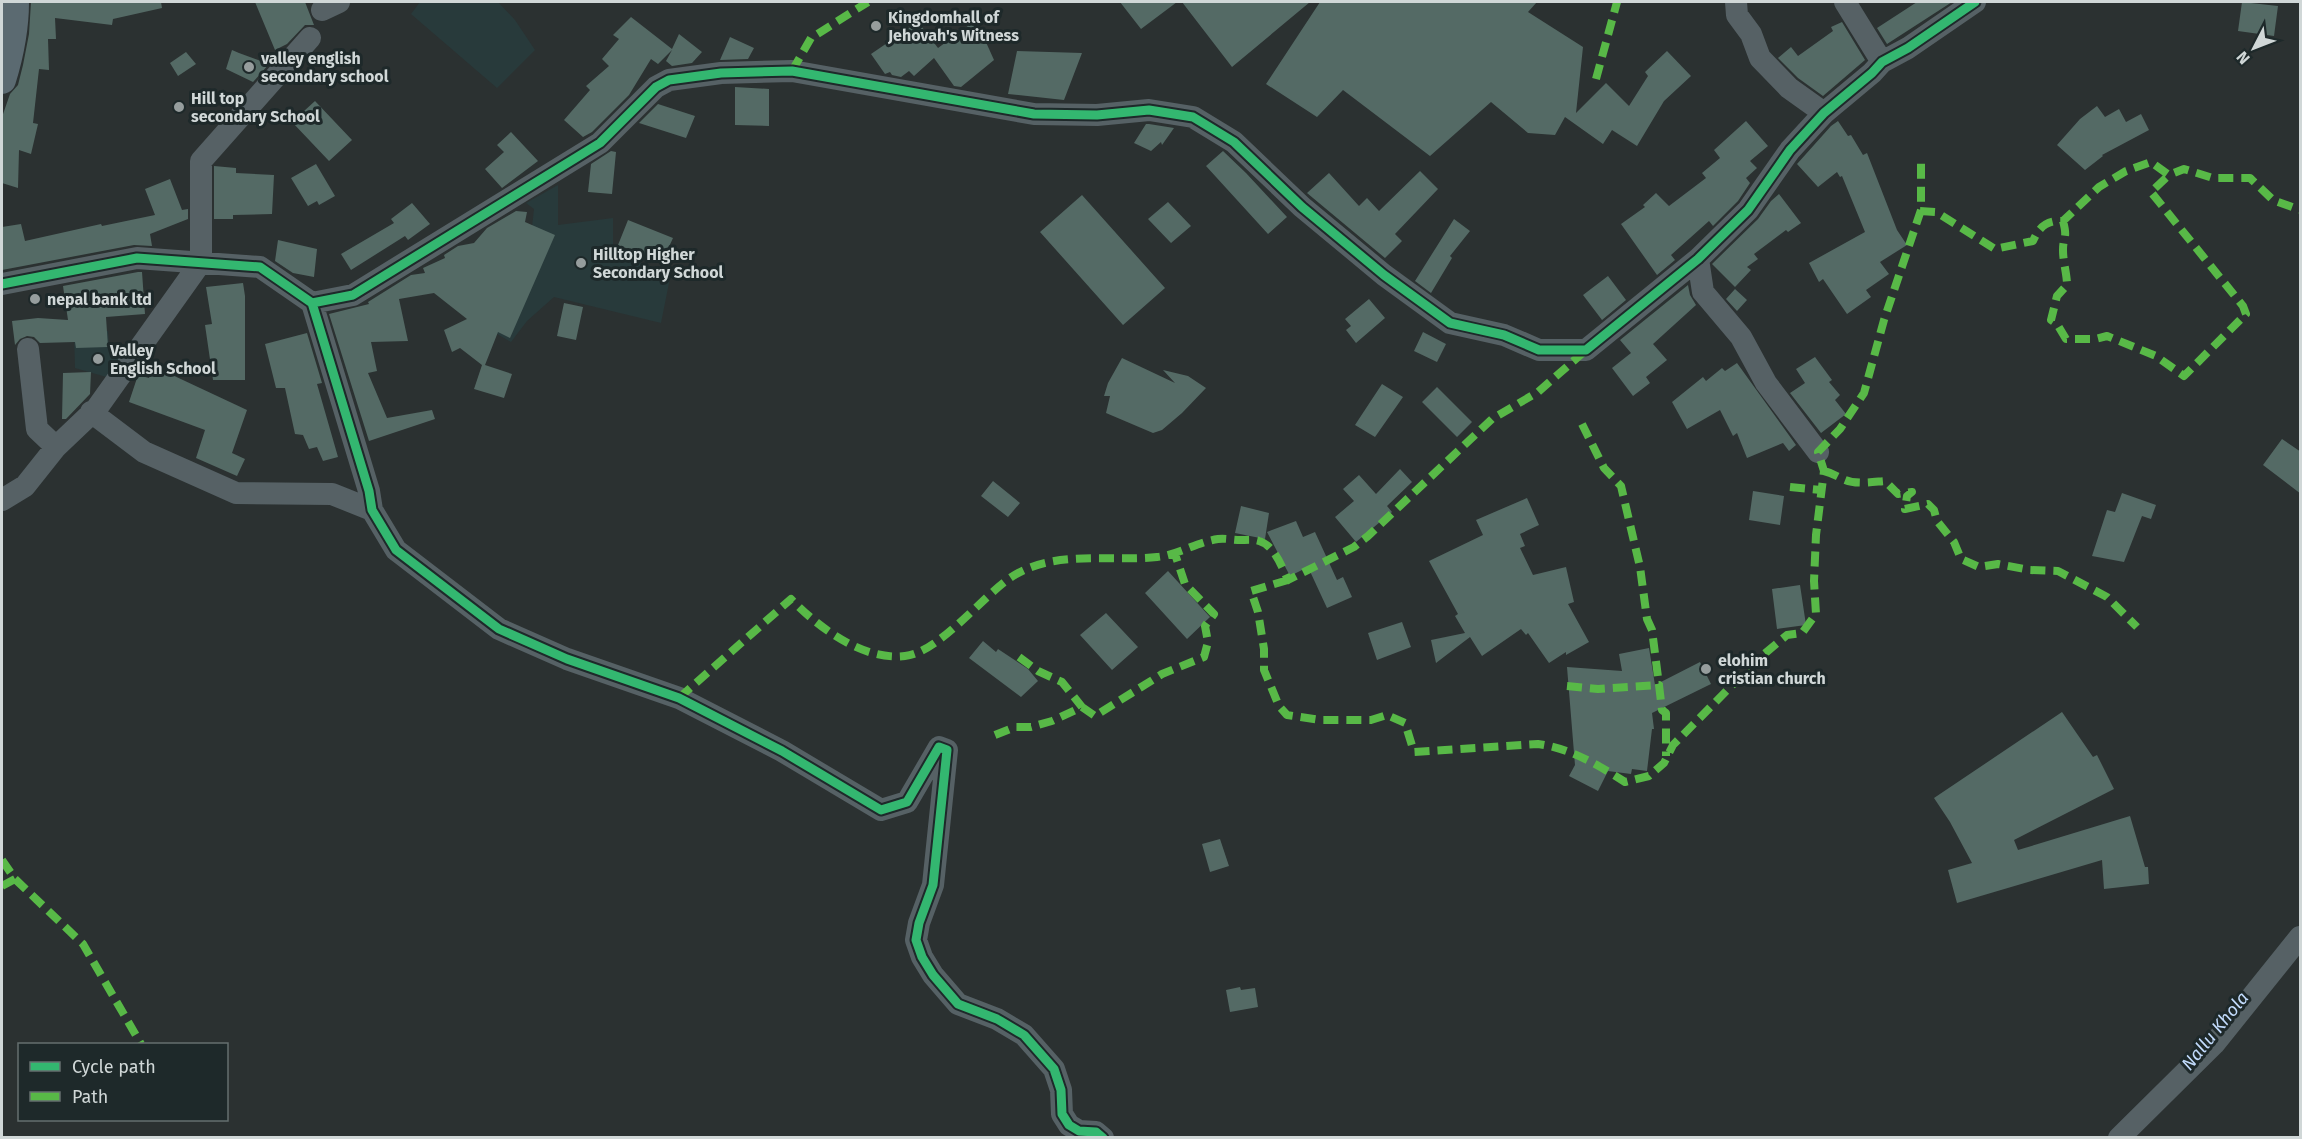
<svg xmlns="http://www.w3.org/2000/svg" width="2302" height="1139" font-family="'Fira Sans',sans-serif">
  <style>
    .built { fill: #283a3b }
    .building { fill: #546a65 }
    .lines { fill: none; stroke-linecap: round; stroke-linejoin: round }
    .minor { stroke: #566165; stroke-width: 22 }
    .major { stroke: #5b6a71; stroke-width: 28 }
    .quiet { stroke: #58b947; stroke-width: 8; stroke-dasharray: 15 8; stroke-linecap: butt }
    .cycleway-casing { stroke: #1e292a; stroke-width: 13 }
    .cycleway { stroke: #33b770; stroke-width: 9 }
    .poi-dot { fill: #969d9d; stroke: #1e292a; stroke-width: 2 }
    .labels { text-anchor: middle; stroke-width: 6; stroke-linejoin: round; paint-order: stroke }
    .poi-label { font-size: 16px; font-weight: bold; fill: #d0d7d7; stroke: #1e292a; text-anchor: start }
    .water-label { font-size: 18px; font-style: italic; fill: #c2dbfc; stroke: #1e292a }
  </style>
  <rect width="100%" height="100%" fill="#2b3131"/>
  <path class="built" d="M420,2H498L515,20L535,50L497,88L411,14Z
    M558,185V225L613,218V254L671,273L661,323L554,297L527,321L511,342L492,331L531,236L534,209L526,203Z
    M108,331L109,346L127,350L110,378L75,368L74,332Z"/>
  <path class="building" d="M31,2H161L162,8L113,19L112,25L55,18L56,39H48L49,70L39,69L33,123L38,124L31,154L19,150L18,188L2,183V117L10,94L18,85L23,65L29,34Z
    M255,2H305L314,25H305L287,44L275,50Z
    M1120,2H1177L1141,29Z
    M1182,2H1310L1232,67Z
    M1320,2H1537L1528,12L1583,47L1576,113L1606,83L1629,106L1648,76L1645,72L1667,51L1691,76L1664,101L1637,146L1612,130L1603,144L1565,117L1555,135L1528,133L1491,102L1430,156L1343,90L1317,117L1266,84Z
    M1917,2H1952L1887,44L1877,28Z
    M2242,2L2278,6L2274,36L2238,31Z
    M631,17L672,49L679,34L702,52L692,63L672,66L666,61L672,50L658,64L651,59L629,95L592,132L583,137L564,120L590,90L586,86L609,66L602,59L619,39L613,35Z
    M976,20L994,60L961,87L954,86L934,58L914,76L909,71L901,77L892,75L890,72L885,74L871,54L918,22L938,48Z
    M1842,22L1865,60L1823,96L1798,78L1778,58L1791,47L1798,56L1833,31L1831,27Z
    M730,37L754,48L748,59L720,60Z
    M232,50L239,53L269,64L253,82L226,69Z
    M1017,51L1082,53L1064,100L1008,94Z
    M186,52L196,64L178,76L170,63Z
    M735,87L769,89V126L735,125Z
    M315,101L352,140L329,161L292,122Z
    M658,104L695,116L686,138L639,123Z
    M2097,106L2105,117L2119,109L2126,122L2141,114L2149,130L2102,155L2103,156L2085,170L2057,145L2080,119Z
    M1746,121L1768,146L1750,161L1757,168L1746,178L1750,183L1738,201L1713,226L1709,221L1671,255L1675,260L1657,275L1621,224L1645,207L1643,205L1656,193L1669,206L1706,178L1702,173L1720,158L1714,150Z
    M1838,121L1848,136L1851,135L1863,155L1867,153L1897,230L1907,245L1880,262L1889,274L1866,290L1871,297L1847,314L1823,279L1819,282L1809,263L1865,232L1842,176L1840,177L1837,172L1818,187L1797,164L1831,126Z
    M1146,124H1149L1174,128L1162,145L1161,142L1151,151L1134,143Z
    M511,132L538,161L502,188L485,169L504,152L497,145Z
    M611,151L616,152L612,194L588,192L591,164Z
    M1223,151L1246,173L1287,217L1268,234L1206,166Z
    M316,164L335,196L319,205L317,201L308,206L291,178Z
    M214,166L236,168V173L274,175L272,214L233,215V219H214Z
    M1420,171L1438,189L1395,234L1402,241L1385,258L1307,193L1329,173L1359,206L1367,198L1379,211Z
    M170,179L182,210L188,209V219L150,234L152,246L134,245L2,270V227L21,224L25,241L101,224L102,226L155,215L145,189Z
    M1779,194L1801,223L1788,232L1786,230L1754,254L1758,259L1747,267L1751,270L1735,287L1712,264L1758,219L1771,201Z
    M1082,195L1165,288L1123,325L1040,232Z
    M1168,202L1191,226L1171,243L1148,219Z
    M412,203L430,224L408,240L405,236L351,270L341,254L394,223L391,219Z
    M516,211L527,212L525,222L555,235L510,338L498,332L485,365L512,374L504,398L474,389L482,365L460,348L452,352L444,330L467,319L434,293L399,299L408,341L371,342L377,371L368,373L387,418L432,410L435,419L369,441L329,314L369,304L368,302L411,275L425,273L423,268L445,258L444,255L458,246L474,243L487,228Z
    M1454,219L1470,231L1450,256L1452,258L1431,293L1415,281Z
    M628,220L673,238L662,262L618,245Z
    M278,240L317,249L314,277L293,273L275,261Z
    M138,272H142L145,314L106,317L108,347L76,348L75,342L40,343L34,337L27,336L20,339L15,345L12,321L38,318L68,320L63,286Z
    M1608,276L1626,300L1602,320L1583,295Z
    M243,283L245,296V380H213L205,325L212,324L206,287Z
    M1688,285L1690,295L1696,305L1653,344L1667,360L1646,377L1650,383L1633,396L1612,368L1631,353L1620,340Z
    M1735,289L1747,300L1737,311L1726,299Z
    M1369,299L1385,318L1356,343L1346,330L1351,326L1345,319Z
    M564,303L583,307L576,340L557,336Z
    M1423,332L1446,344L1437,362L1414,351Z
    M307,333L322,383L317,384L338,457L323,461L317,447L309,449L303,435L295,434L285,388H276L265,344Z
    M1815,357L1832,380L1829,382L1840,395L1835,400L1846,414L1821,433L1790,393L1805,383L1796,369Z
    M1122,358L1175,383L1163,370L1188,376L1206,388L1182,413L1162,430L1153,433L1106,413L1110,396H1104L1108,383Z
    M1737,363L1796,445L1789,451L1783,443L1747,458L1737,433L1733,436L1720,410L1687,429L1672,402L1703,377L1706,381L1722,368L1725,371Z
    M153,366L247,410L232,453L245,459L237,476L196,458L205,430L129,402L138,375L149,378Z
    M91,372L90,394L66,419H62L63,373Z
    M1382,384L1403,397L1375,437L1355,425Z
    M1437,387L1472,422L1457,437L1422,402Z
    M2282,439L2301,452V494L2263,465Z
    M1400,469L1412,482L1387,506L1392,512L1356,542L1335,517L1354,501L1343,489L1359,475L1376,494Z
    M993,481L1020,503L1008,517L981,496Z
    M1753,491L1784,496L1780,525L1749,520Z
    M2122,493L2156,505L2151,519L2142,516L2124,562L2092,556L2107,510L2115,512Z
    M1527,498L1539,525L1520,534L1525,546L1520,548L1533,575L1566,567L1574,602L1568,604L1589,642L1566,655V652L1549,663L1528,633L1526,635L1521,629L1482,656L1470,637L1436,663L1431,640L1465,633L1455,616L1458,614L1429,561L1483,535L1476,520Z
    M1241,506L1269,513L1265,539L1235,533Z
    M1296,521L1303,537L1315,532L1337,580L1343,577L1352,597L1327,608L1308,567L1290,576L1267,532Z
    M1168,571L1210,617L1187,639L1145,593Z
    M1800,585L1806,625L1777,629L1772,589Z
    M1106,613L1138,647L1112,670L1080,635Z
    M1402,622L1411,647L1377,660L1368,633Z
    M983,641L996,652L998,649L1028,669L1038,681L1021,697L969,658Z
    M1649,648L1655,685L1700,662L1711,684L1652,713L1654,729H1652L1647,771L1632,769L1631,774L1608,771L1598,791L1569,776L1575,765L1567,667L1622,671L1619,654Z
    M2062,712L2093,757L2097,755L2114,789L2014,840L2018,850L2130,816L2145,867H2148L2149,884L2104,889L2102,860L1957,903L1948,870L1972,863L1950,822L1934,798Z
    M1220,839L1229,866L1210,872L1202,844Z
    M1240,987L1241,990L1255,988L1258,1007L1230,1012L1226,990Z"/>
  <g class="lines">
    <path class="minor" d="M1736,2L1737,15L1751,34L1760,58L1789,88L1824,113
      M1845,2L1882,62
      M322,10L339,2
      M1698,259L1703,292L1741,337L1766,383L1818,452
      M2,284L137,258L260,267L312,303L353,295L600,143L656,87L669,80L721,73L792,71L1034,114L1097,115L1149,110L1193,117L1234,142L1302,207L1384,275L1450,323L1504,335L1539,350H1586L1698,259L1748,210L1790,150L1824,113L1872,73L1882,62L1908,48L1975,2
      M312,303L369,491L372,510L396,550L499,629L567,659L679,698L782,751L881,810L907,802L939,747L947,750L933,885L919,923L916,940L922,957L933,975L958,1004L997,1019L1024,1035L1054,1069L1061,1090L1062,1114L1069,1125L1079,1131L1096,1132L1103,1138
      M91,412L144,452L236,493L332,494L372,510
      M56,447L97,408L201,262V161L310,38
      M2,500L25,486L56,447L37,429L28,349
      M2119,1138L2214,1044L2300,937"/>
    <path class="major" d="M2,80C10,54 15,29 15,2"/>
    <path class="quiet" d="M792,71L811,38L868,2
      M1596,79L1617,2
      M1920,211L1936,212L1995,249L2033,241C2039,227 2047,220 2063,221L2099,187L2126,171L2151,162L2169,175L2184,169L2213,178H2250L2273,200L2300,210
      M2063,221C2068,239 2063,236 2063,250C2063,262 2067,274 2067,285L2057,296L2051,320L2057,324L2066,339H2095L2107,336L2156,356L2184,376L2246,314L2243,306L2151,192L2169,175
      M1582,424L1604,468L1621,486L1640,567L1647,619L1652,630L1659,685
      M1824,471C1832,473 1836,476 1843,479C1855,485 1872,482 1885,481L1898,494L1912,492L1907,496L1905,509L1928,504L1934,510L1937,521L1954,542L1961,559L1979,567L1998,564L2030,570L2058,571L2107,597L2137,627
      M1790,487L1821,490
      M1288,580L1251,591L1258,612L1264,649V670L1279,706L1287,715L1320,720H1371L1387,715L1405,723L1414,752L1538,744C1570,748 1598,765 1625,782L1649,776L1664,763L1673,745L1757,660L1787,635L1802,633L1816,614L1814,581L1816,535L1824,471L1818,452L1840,429L1864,393L1884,320L1921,210V159
      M1019,657L1038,671L1062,682L1082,707
      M1567,686L1598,689L1659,685L1662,710L1666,713V756
      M679,698L791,599C819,628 863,661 905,656C938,653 982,597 1010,578C1052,549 1109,562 1157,557C1178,555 1197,542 1218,539C1225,538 1233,540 1240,540C1246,540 1253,539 1259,541C1274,545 1282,567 1288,580L1354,547L1368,536L1492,419L1538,392L1586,350
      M995,735L1015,727H1031L1052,721L1082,707L1095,716L1162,674L1204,657L1208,642L1205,626L1214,614L1185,584L1175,554
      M2,860L15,879L83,944L141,1044
      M2,886L15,879"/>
    <defs>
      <path id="cycleway" d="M2,284L137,258L260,267L312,303L353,295L600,143L656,87L669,80L721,73L792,71L1034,114L1097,115L1149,110L1193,117L1234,142L1302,207L1384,275L1450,323L1504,335L1539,350H1586L1698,259L1748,210L1790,150L1824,113L1872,73L1882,62L1908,48L1975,2
        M312,303L369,491L372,510L396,550L499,629L567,659L679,698L782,751L881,810L907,802L939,747L947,750L933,885L919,923L916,940L922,957L933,975L958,1004L997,1019L1024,1035L1054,1069L1061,1090L1062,1114L1069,1125L1079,1131L1096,1132L1103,1138"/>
    </defs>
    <use href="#cycleway" class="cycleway-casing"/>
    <use href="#cycleway" class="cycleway"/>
  </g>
  <g class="poi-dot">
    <circle cx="876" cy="26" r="6"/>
    <circle cx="249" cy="67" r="6"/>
    <circle cx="179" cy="107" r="6"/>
    <circle cx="581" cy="263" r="6"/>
    <circle cx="35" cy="299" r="6"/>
    <circle cx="98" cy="359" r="6"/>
    <circle cx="1706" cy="669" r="6"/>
  </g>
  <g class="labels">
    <g class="poi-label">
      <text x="888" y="23">Kingdomhall of<tspan x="888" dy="18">Jehovah's Witness</tspan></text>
      <text x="261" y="64">valley english<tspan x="261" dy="18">secondary school</tspan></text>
      <text x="191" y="104">Hill top<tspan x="191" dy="18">secondary School</tspan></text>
      <text x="593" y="260">Hilltop Higher<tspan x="593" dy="18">Secondary School</tspan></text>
      <text x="47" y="305">nepal bank ltd</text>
      <text x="110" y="356">Valley<tspan x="110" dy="18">English School</tspan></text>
      <text x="1718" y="666">elohim<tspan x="1718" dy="18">cristian church</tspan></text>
    </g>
    <g class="water-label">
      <text transform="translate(2215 1031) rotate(-51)" y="6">Nallu Khola</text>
    </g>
  </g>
  <rect width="2302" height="1139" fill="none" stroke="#d0d7d7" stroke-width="6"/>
  <rect x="18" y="1043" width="210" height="78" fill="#1e292a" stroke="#656f6f" stroke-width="1.5"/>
  <rect x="30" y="1062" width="30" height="9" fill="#33b770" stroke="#656f6f" stroke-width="1.5"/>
  <text x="72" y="1073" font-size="18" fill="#d0d7d7">Cycle path</text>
  <rect x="30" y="1092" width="30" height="9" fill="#58b947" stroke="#656f6f" stroke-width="1.5"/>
  <text x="72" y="1103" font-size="18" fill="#d0d7d7">Path</text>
  <g transform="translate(2254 48) rotate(228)" stroke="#1e292a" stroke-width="4.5" paint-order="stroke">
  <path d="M0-4.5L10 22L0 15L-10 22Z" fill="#d0d7d7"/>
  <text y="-9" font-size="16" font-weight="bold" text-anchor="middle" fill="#d0d7d7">N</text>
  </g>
</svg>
